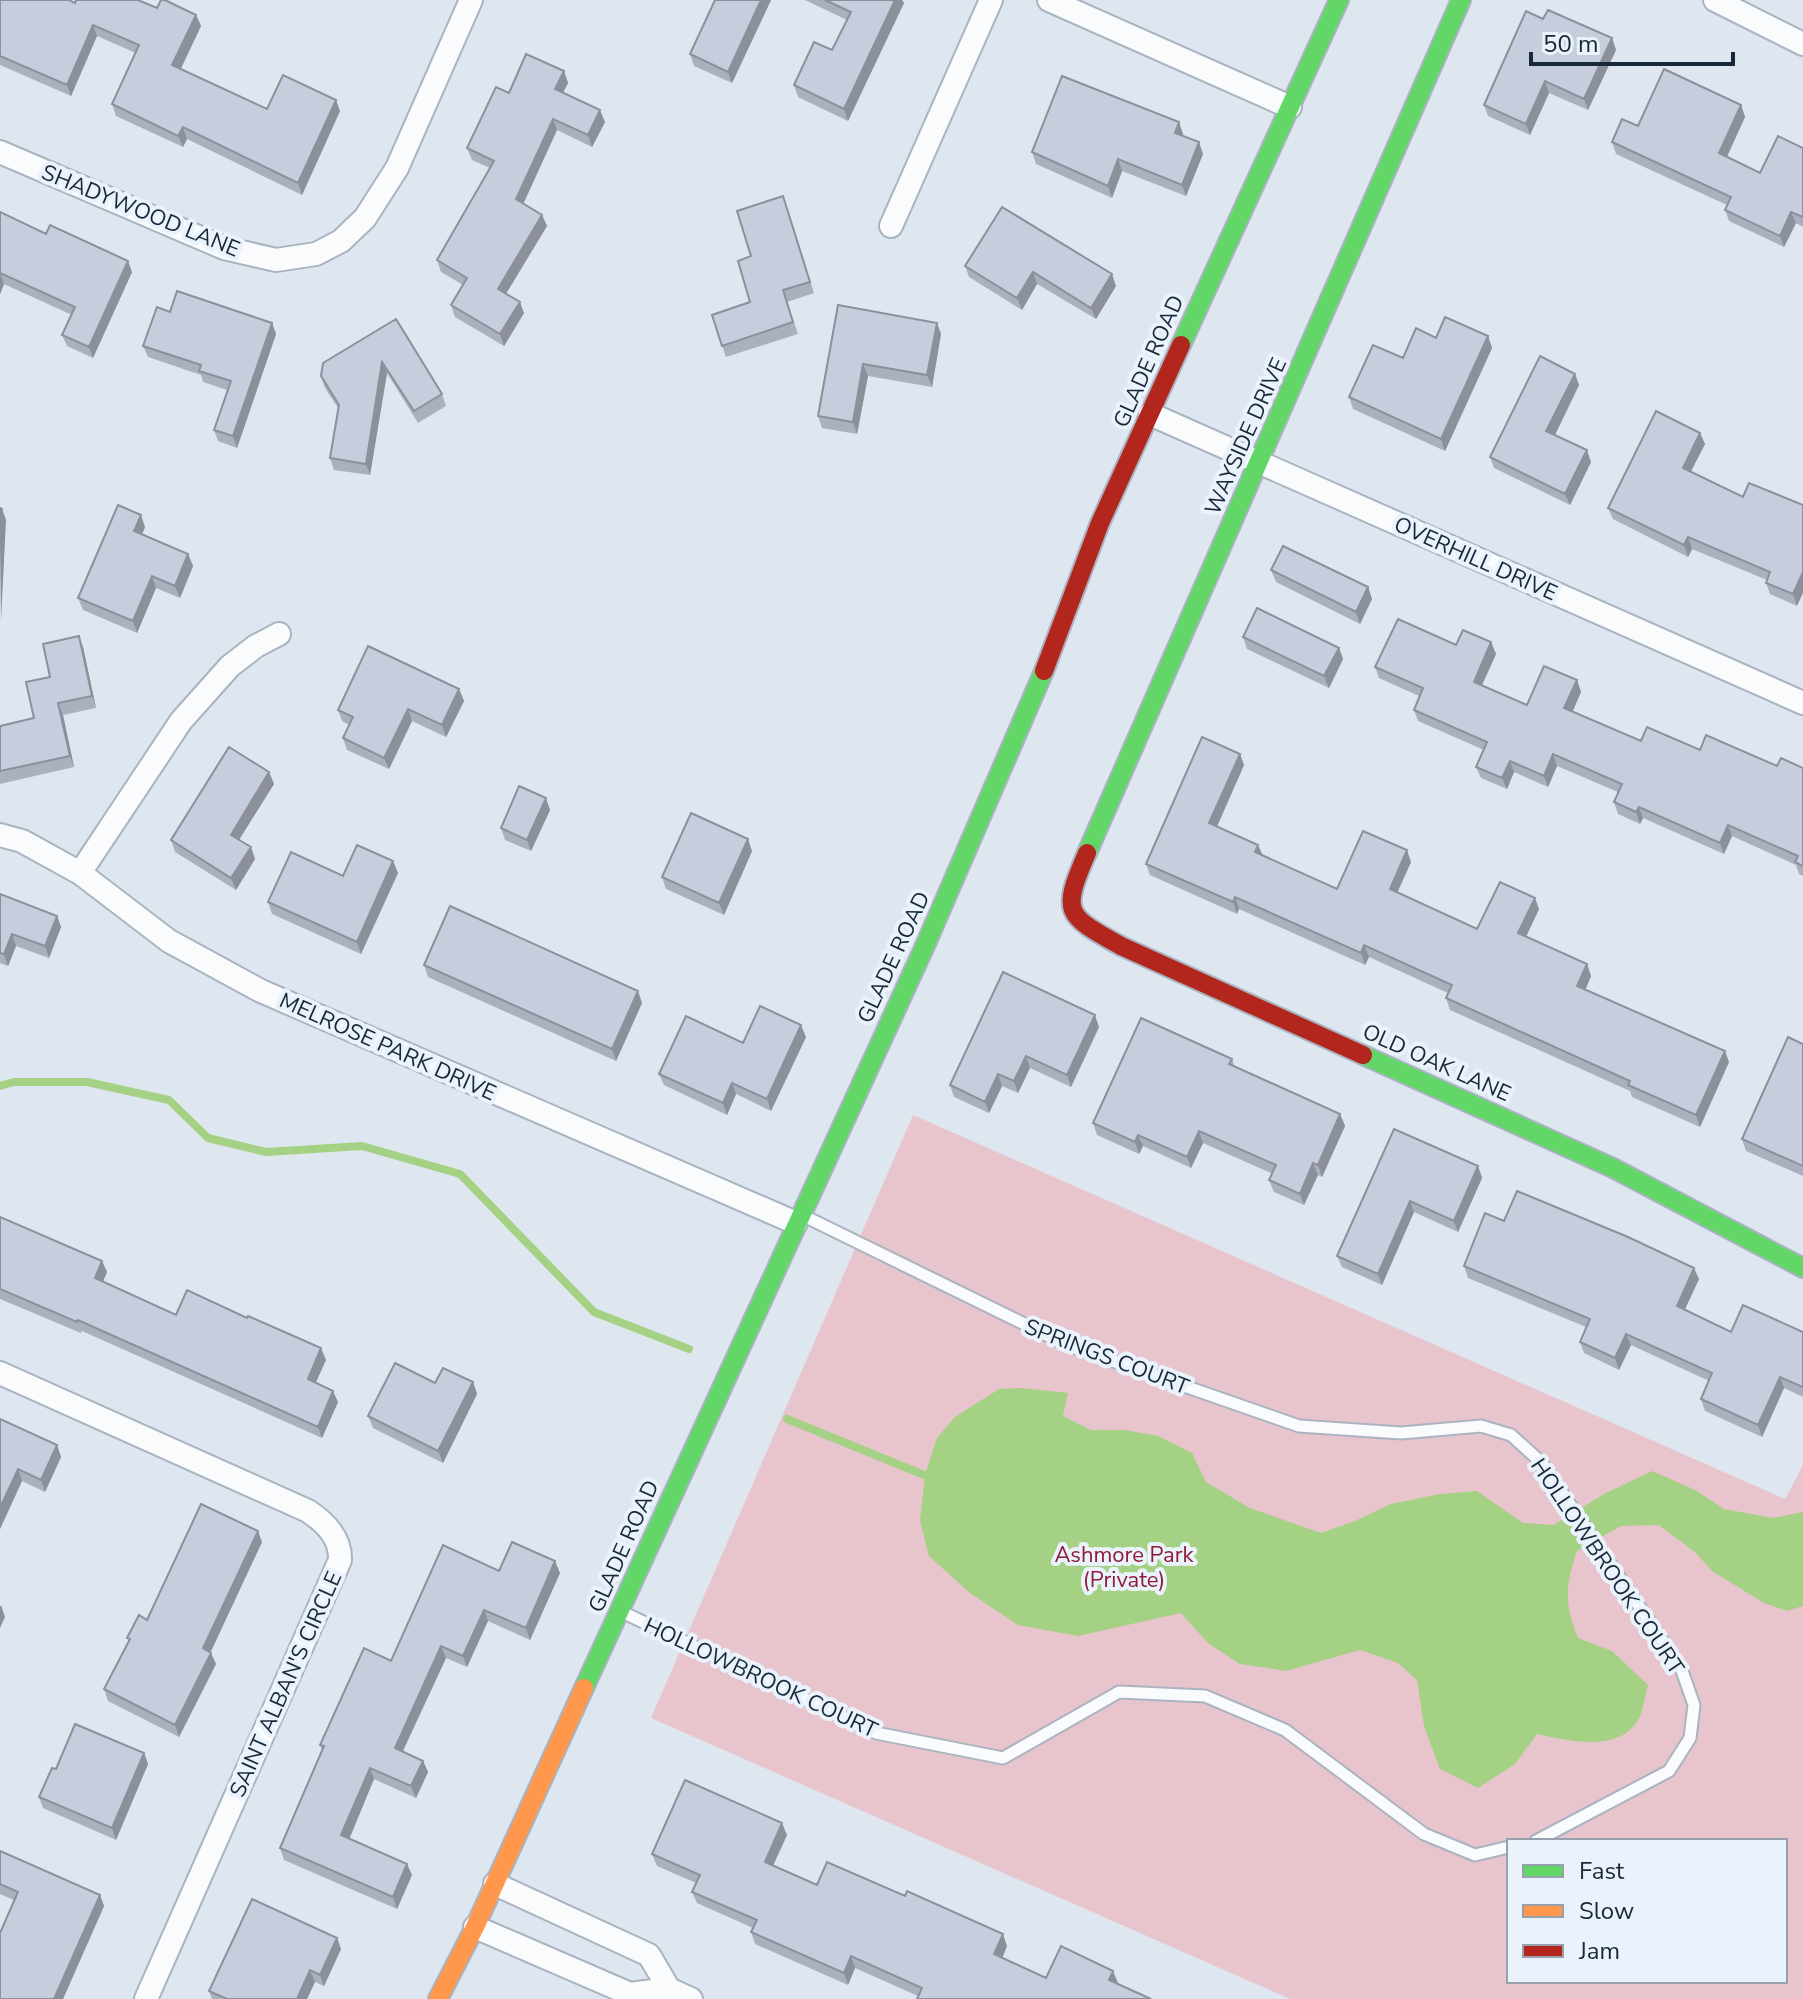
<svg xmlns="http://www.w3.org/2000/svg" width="1803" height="1999" font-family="'Nunito Sans',sans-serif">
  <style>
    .green { fill: #e8c4cd; fill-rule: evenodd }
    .water { fill: #a5d184 }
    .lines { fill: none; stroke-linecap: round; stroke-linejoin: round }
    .stream { stroke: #a5d184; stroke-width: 8 }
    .lane-casing { stroke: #a9b4c0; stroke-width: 15 }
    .street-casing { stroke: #a9b4c0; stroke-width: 26 }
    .fast-casing { stroke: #a9b4c0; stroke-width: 22 }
    .slow-casing { stroke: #a9b4c0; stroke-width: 22 }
    .jam-casing { stroke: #a9b4c0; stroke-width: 22 }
    .lane { stroke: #fafbfd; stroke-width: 11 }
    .street { stroke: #fafbfd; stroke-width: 22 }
    .fast { stroke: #63d668; stroke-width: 18 }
    .slow { stroke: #ff974d; stroke-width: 18 }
    .jam { stroke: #b3261e; stroke-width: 18 }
    .wall { fill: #aab1be }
    .shaded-wall { fill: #8b909b }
    .building { fill: #c6cedd; stroke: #8b909b; stroke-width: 2 }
    .labels { text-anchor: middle; stroke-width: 8; stroke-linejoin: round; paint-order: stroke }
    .street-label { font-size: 22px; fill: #192839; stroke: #eaf2fc }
    .park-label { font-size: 22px; fill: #8f1b3a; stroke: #eaf2fc }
  </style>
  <rect width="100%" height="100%" fill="#dee7f0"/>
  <path class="green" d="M913,1115L1785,1499L1803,1465V1999H1290L651,1718ZM1509,1841H1785V1981H1509Z"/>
  <path class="water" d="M1021,1388L1068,1393L1063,1416L1091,1430H1125L1158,1436L1192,1453L1206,1482L1250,1508L1321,1533L1355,1521L1391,1504L1440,1494L1477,1491L1523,1523L1554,1525L1604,1494L1652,1471L1695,1490L1724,1509L1773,1518L1803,1512V1606L1787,1611L1764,1603L1712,1571L1696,1553L1659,1525L1621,1526L1577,1551C1565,1587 1564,1602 1578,1638L1612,1651L1648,1685C1645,1695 1644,1707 1640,1716C1623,1754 1569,1741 1537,1734L1515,1764L1478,1788L1440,1769L1424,1726L1417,1680L1398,1663L1360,1650L1286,1671L1240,1664L1209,1644L1181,1613L1078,1636L1018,1625L970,1593L929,1556L920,1521L925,1475L937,1438L955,1417L999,1389Z"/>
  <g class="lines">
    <path class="stream" d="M0,1086L14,1082H87L169,1100L208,1138L266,1152L362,1146L460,1174L594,1312L689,1349
      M787,1419L934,1479"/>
    <defs>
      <path id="lane" d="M804,1216L1067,1345L1299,1426L1401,1433L1481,1426L1511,1435L1542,1463L1681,1668L1694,1705L1690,1738L1669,1771L1536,1841
        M620,1611L876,1733L1003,1758L1119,1692L1205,1696L1285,1730L1424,1834L1475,1855L1509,1847"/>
      <path id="street" d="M1049,0L1290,107
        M1715,0L1803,44
        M0,152L224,248L276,260L316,254L341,241L365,218L397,168L471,0
        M891,226L991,0
        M1150,414L1803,703
        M0,835L22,841L80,873L169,941L261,991L796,1223
        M80,873L181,721L230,666L256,646L279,634
        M0,1373L308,1511C326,1523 341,1538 340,1560L146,1999
        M495,1884L649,1955L669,1989
        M475,1927L630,1994L669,1989L691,1999"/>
      <path id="fast" d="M1181,345L1339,0
        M1087,853L1461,0
        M1363,1055L1613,1168L1803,1268
        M584,1688L925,946L1044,671"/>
      <path id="slow" d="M438,1999L475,1927L584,1688"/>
      <path id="jam" d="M1044,671L1100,523L1181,345
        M1087,853C1061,913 1065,915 1121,946L1363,1055"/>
    </defs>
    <use href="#lane" class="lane-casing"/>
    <use href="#street" class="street-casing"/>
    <use href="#fast" class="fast-casing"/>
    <use href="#slow" class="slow-casing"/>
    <use href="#jam" class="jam-casing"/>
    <use href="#lane" class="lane"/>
    <use href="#street" class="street"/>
    <use href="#fast" class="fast"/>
    <use href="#slow" class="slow"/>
    <use href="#jam" class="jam"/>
  </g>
  <path class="wall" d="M0,0L75,3L157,8L196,15L201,26L180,69L267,109L340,111L302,195L187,139L183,147L116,116L112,104L136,53L97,36L71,96L0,65Z
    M715,0H771L732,83L694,66L690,54Z
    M805,0H902L904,3L848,121L798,97L794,85L832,50L847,20Z
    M1543,19L1612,38L1616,50L1588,110L1549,93L1530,135L1488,116L1484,105Z
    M564,71L568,83L563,93L605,122L592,147L557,130L523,204L542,215L547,226L506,294L524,313L504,346L455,317L451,305L463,285L441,272L437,260L490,168L472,160L467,148Z
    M1741,105L1745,117L1727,157L1760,173L1803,148V227L1796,223L1784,247L1729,221L1725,210L1727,205L1616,154L1612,142L1638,126Z
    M1183,134V136L1203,154L1186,196L1122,171L1112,198L1036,164L1032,152Z
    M783,196L814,293L787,302L798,334L726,357L712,315L750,302L751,256Z
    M1002,207L1116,286L1096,319L1037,284L1022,310L969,277L965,266Z
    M0,212L132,272L93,358L67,346L62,335L72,315L4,284L0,294Z
    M838,305L937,323L941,334L932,387L868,376L857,434L822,428L818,416Z
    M396,319L442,394L446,406L418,423L387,373L370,475L334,470L330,458L338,408L325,388L321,376Z
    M272,323L276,334L237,448L218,441L214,430L227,390L203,382L201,375L148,357L143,346Z
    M1488,336L1492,348L1445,451L1353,409L1349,397L1403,358L1436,338Z
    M1575,374L1579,385L1555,435L1591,462L1570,505L1494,468L1490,457Z
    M1700,433L1705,444L1691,471L1743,497L1803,505L1797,606L1770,594L1766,583L1767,580L1692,549L1688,557L1613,519L1608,508Z
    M145,527L142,535L188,554L193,566L180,598L156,588L137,633L83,610L78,598Z
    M1271,570L1368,587L1372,599L1360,624L1276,582Z
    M1243,637L1339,648L1343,659L1329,688L1247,649Z
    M1491,642L1496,654L1482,685L1527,705L1577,680L1581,692L1572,712L1641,741L1700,750L1777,766L1803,768V876L1799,874L1796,865L1732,836L1724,854L1643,818L1640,824L1618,814L1614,802L1618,792L1557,766L1548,787L1514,772L1507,789L1481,778L1476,767L1484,750L1418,721L1414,710L1419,696L1379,678L1375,667L1456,645Z
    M83,647L96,708L63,715L74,767L0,784V726L34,718L50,677Z
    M459,689L464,701L446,737L412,721L389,769L347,750L343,738L349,725L342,721L338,710Z
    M1240,754L1244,765L1217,827L1258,845L1262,855L1337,889L1411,862L1397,892L1477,929L1539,909L1526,937L1587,964L1591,976L1585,990L1729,1062L1700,1127L1632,1097L1630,1091L1450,1010L1446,998L1448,993L1369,957L1365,965L1239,909L1237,914L1150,875L1146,864Z
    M269,772L274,784L239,840L255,859L236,890L175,852L171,840Z
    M550,810L531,851L505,840L501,828Z
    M752,851L724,915L666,889L662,877Z
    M393,861L398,873L361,954L272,914L268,902L343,876Z
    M0,894L57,916L61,927L49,958L16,946L8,966L0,963Z
    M424,965L642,1003L616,1061L428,977Z
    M1099,1027L1071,1087L1030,1068L1018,1093L1002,1086L989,1113L954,1097L950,1085Z
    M806,1037L771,1111L736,1094L727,1115L664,1085L659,1074Z
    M1803,1044V1176L1746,1151L1742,1139Z
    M1232,1059L1235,1067L1340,1114L1345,1126L1322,1177L1318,1175L1304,1205L1274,1192L1269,1180L1273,1174L1203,1143L1191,1168L1143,1146L1139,1154L1097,1135L1093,1123Z
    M1394,1129L1478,1166L1482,1178L1458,1232L1414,1212L1382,1285L1342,1267L1337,1256Z
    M0,1217L102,1261L107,1272L103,1282L176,1315L326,1360L315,1383L338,1402L322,1438L82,1331L81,1333L0,1299Z
    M1504,1221L1699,1279L1684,1310L1731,1332H1803V1397L1784,1388L1762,1437L1705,1411L1701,1399L1709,1381L1631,1345L1619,1370L1584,1353L1580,1342L1586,1327L1468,1278L1464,1266Z
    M473,1382L477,1394L443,1463L373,1428L368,1416L435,1383Z
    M0,1419L57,1445L61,1457L45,1492L22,1481L0,1529Z
    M262,1542L210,1652L216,1664L179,1737L108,1701L104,1689L129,1642L127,1638L147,1620Z
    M499,1571L560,1573L530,1640L488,1621L467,1667L446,1658L403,1751L423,1761L428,1772L416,1798L374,1779L349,1838L412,1875L397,1909L284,1860L280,1848L322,1750L320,1745L391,1661Z
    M144,1753L148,1764L116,1840L43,1808L39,1797L56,1769Z
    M787,1835L773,1866L817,1885L1007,1946L1002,1958L1046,1978L1118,1983L918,1996L855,1968L848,1985L755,1944L751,1932L753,1928L697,1903L692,1892L696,1883L657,1866L652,1854Z
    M0,1851L100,1895L104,1906L63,1999H0L14,1900L0,1894Z
    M337,1938L341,1949L324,1986L315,1982L307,1999H212L209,1991Z"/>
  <path class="shaded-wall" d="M761,0H771L732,83L728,72Z
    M895,0H902L904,3L848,121L844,109Z
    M196,15L201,26L177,77L172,65Z
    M93,25L97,36L71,96L67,85Z
    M1612,38L1616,50L1588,110L1584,99Z
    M564,71L568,83L559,100L555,89Z
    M1545,81L1549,93L1530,135L1526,124Z
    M336,100L340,111L302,195L298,183Z
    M1741,105L1745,117L1723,165L1719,153Z
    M600,110L605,122L592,147L588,135Z
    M553,119L557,130L520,211L516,199Z
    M1179,122L1183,134L1180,145L1175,133Z
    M183,127L187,139L183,147L178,136Z
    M1199,142L1203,154L1186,196L1182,185Z
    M1118,159L1122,171L1112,198L1108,186Z
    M1791,212L1796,223L1784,247L1780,236Z
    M542,215L547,226L502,300L498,289Z
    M128,261L132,272L93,358L89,347Z
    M1033,272L1037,284L1022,310L1017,298Z
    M0,273L4,284L0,294Z
    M1112,274L1116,286L1096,319L1091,308Z
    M520,302L524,313L504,346L500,334Z
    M272,323L276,334L237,448L233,436Z
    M937,323L941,334L932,387L927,375Z
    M1488,336L1492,348L1445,451L1441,439Z
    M382,362L387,373L370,475L366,464Z
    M863,364L868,376L857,434L853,422Z
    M1575,374L1579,385L1551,443L1546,431Z
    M1700,433L1705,444L1687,479L1683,468Z
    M1587,450L1591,462L1570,505L1565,494Z
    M2,509L6,520L1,621L0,546Z
    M141,515L145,527L138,543L134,531Z
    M1688,537L1692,549L1688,557L1684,545Z
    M188,554L193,566L180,598L175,586Z
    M1803,572V593L1797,606L1793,594Z
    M152,576L156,588L137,633L133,621Z
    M1368,587L1372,599L1360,624L1356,612Z
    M79,636L83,647L96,708L92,696Z
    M1491,642L1496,654L1478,694L1474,682Z
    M1339,648L1343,659L1329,688L1324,676Z
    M1577,680L1581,692L1569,720L1564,708Z
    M459,689L464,701L446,737L442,725Z
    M58,703L63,715L74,767L70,756Z
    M408,709L412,721L389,769L384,758Z
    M1240,754L1244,765L1213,835L1209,823Z
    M1553,754L1557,766L1548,787L1544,776Z
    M1510,761L1514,772L1507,789L1502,778Z
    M269,772L274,784L235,846L231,835Z
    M546,798L550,810L531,851L527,840Z
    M1639,807L1643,818L1640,824L1636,812Z
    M1728,825L1732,836L1724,854L1720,843Z
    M748,839L752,851L724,915L719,903Z
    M1258,845L1263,856L1255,852Z
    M251,847L255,859L236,890L231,878Z
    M1407,850L1411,862L1394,900L1390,889Z
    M393,861L398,873L361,954L357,942Z
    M1235,897L1239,909L1237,914L1233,902Z
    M1535,898L1539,909L1522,945L1518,933Z
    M57,916L61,927L49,958L45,946Z
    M12,934L16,946L8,966L4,954Z
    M1364,945L1369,957L1365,965L1361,953Z
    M1587,964L1591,976L1582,998L1577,986Z
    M638,991L642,1003L616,1061L612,1049Z
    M1095,1015L1099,1027L1071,1087L1067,1075Z
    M801,1025L806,1037L771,1111L767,1099Z
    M1725,1051L1729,1062L1700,1127L1696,1115Z
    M1026,1056L1030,1068L1018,1093L1014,1081Z
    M998,1074L1002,1086L989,1113L985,1102Z
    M732,1083L736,1094L727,1115L723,1103Z
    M1340,1114L1345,1126L1322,1177L1318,1165Z
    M1199,1131L1203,1143L1191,1168L1187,1157Z
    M1138,1135L1143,1146L1139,1154L1135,1142Z
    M1313,1163L1318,1175L1304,1205L1300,1194Z
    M1478,1166L1482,1178L1458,1232L1454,1221Z
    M1410,1201L1414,1212L1382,1285L1378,1274Z
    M102,1261L107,1272L99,1290L95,1278Z
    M1694,1268L1699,1279L1681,1318L1677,1306Z
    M1626,1334L1631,1345L1619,1370L1615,1358Z
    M321,1348L326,1360L312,1391L308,1379Z
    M1780,1377L1784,1388L1762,1437L1758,1425Z
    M473,1382L477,1394L443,1463L438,1451Z
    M333,1391L338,1402L322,1438L318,1427Z
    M57,1445L61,1457L45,1492L41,1480Z
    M18,1469L22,1481L0,1529V1508Z
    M258,1531L262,1542L207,1660L203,1648Z
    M555,1561L560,1573L530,1640L526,1628Z
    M1,1605L5,1617L0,1628V1607Z
    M484,1610L488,1621L467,1667L463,1656Z
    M441,1646L446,1658L399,1759L395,1748Z
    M211,1653L216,1664L179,1737L175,1725Z
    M144,1753L148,1764L116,1840L112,1828Z
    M423,1761L428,1772L416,1798L411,1786Z
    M370,1768L374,1779L346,1847L341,1835Z
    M782,1823L787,1835L769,1874L765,1862Z
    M407,1864L412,1875L397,1909L393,1897Z
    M100,1895L104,1906L63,1999H54Z
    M1003,1934L1007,1946L999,1966L994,1954Z
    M337,1938L341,1949L324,1986L320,1975Z
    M851,1956L855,1968L848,1985L844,1973Z
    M310,1970L315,1982L307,1999H297Z
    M1113,1971L1118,1983L1113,1991L1109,1980Z"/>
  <path class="building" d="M0,0H69L75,3L76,0H138L157,8L161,0H165L196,15L172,65L267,109L283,75L336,100L298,183L183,127L178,136L112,104L139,45L93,25L67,85L0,56Z
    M715,0H761L728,72L690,54Z
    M825,0H895L844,109L794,85L814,42L832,50L851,12Z
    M1548,10L1612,38L1584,99L1545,81L1526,124L1484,105L1526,11L1543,19Z
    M526,54L564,71L555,89L600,110L588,135L553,119L516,199L542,215L498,289L520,302L500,334L451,305L467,278L437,260L494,161L467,148L496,87L509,93Z
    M1664,69L1741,105L1719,153L1760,173L1778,136L1803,148V217L1791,212L1780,236L1725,210L1731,197L1612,142L1622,119L1638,126Z
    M1062,76L1179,122L1175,133L1199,142L1182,185L1118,159L1108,186L1032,152Z
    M783,196L810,282L783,290L793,322L722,346L712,315L750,302L738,261L751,256L737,211Z
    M1002,207L1112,274L1091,308L1033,272L1017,298L965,266Z
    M0,212L46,234L50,225L128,261L89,347L62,335L75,307L0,273Z
    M177,291L272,323L233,436L214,430L231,381L199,371L201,365L143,346L157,307L170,312Z
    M838,305L937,323L927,375L863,364L853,422L818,416Z
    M1445,317L1488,336L1441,439L1349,397L1373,345L1403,358L1416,328L1436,338Z
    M396,319L442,394L414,411L382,362L366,464L330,458L339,405L321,376L323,363Z
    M1540,356L1575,374L1546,431L1587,450L1565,494L1490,457Z
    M1656,411L1700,433L1683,468L1743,497L1749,483L1803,505V572L1793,594L1766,583L1770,572L1688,537L1684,545L1608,508Z
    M118,505L141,515L134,531L188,554L175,586L152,576L133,621L78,598Z
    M0,508L2,509L0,546Z
    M1283,546L1368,587L1356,612L1271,570Z
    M1257,608L1339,648L1324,676L1243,637Z
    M1398,619L1456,645L1463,630L1491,642L1474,682L1527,705L1544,666L1577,680L1564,708L1641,741L1647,727L1700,750L1706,735L1777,766L1781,758L1803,768V866L1795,862L1798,856L1728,825L1720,843L1639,807L1636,812L1614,802L1622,784L1553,754L1544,776L1510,761L1502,778L1476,767L1487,742L1414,710L1423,688L1375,667Z
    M79,636L92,696L58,703L70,756L0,771V726L34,718L26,682L50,677L43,644Z
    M368,646L459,689L442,725L408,709L384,758L343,738L353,717L338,710Z
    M1202,737L1240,754L1209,823L1258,845L1255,852L1337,889L1363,831L1407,850L1390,889L1477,929L1500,882L1535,898L1518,933L1587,964L1577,986L1725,1051L1696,1115L1628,1085L1630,1081L1446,998L1452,985L1364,945L1361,953L1235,897L1233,902L1146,864Z
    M229,747L269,772L231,835L251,847L231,878L171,840Z
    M519,786L546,798L527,840L501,828Z
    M691,813L748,839L719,903L662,877Z
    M357,845L393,861L357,942L268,902L291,852L343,876Z
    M0,894L57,916L45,946L12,934L4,954L0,953Z
    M450,906L638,991L612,1049L424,965Z
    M1003,972L1095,1015L1067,1075L1026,1056L1014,1081L998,1074L985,1102L950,1085Z
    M760,1006L801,1025L767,1099L732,1083L723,1103L659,1074L686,1016L743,1043Z
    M1141,1018L1232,1059L1229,1064L1340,1114L1318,1165L1313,1163L1300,1194L1269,1180L1276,1165L1199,1131L1187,1157L1138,1135L1135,1142L1093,1123Z
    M1788,1037L1803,1044V1166L1742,1139Z
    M1394,1129L1478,1166L1454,1221L1410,1201L1378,1274L1337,1256Z
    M1517,1191L1628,1237L1694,1268L1677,1306L1731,1332L1743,1305L1803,1332V1387L1780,1377L1758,1425L1701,1399L1712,1373L1626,1334L1615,1358L1580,1342L1590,1319L1464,1266L1485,1213L1504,1221Z
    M0,1217L102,1261L95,1278L176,1315L187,1290L247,1318L248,1316L321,1348L308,1379L333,1391L318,1427L78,1320L77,1322L0,1289Z
    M395,1363L435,1383L443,1368L473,1382L438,1451L368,1416Z
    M0,1419L57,1445L41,1480L18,1469L0,1508Z
    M201,1504L258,1531L203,1648L211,1653L175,1725L104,1689L130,1639L127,1638L139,1615L147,1620Z
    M512,1542L555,1561L526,1628L484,1610L463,1656L441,1646L395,1748L423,1761L411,1786L370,1768L341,1835L407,1864L393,1897L280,1848L324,1746L320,1745L364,1648L391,1661L443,1545L499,1571Z
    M75,1724L144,1753L112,1828L39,1797L52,1768L56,1769Z
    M685,1780L782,1823L765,1862L817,1885L827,1862L905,1896L907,1891L1003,1934L994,1954L1046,1978L1061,1946L1113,1971L1109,1980L1151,1999H917L922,1988L851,1956L844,1973L751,1932L757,1920L692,1892L700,1875L652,1854Z
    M0,1851L100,1895L54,1999H0V1933L18,1892L0,1884Z
    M252,1899L337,1938L320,1975L310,1970L297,1999H227L209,1991Z"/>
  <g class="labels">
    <g class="street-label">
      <text transform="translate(141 210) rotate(22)" y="8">SHADYWOOD LANE</text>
      <text transform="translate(1148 361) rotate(-66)" y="8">GLADE ROAD</text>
      <text transform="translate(1245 436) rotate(-66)" y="8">WAYSIDE DRIVE</text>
      <text transform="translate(1476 558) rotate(24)" y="8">OVERHILL DRIVE</text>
      <text transform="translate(893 957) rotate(-65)" y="8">GLADE ROAD</text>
      <text transform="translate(388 1046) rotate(24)" y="8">MELROSE PARK DRIVE</text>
      <text transform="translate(1437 1062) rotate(24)" y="8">OLD OAK LANE</text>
      <text transform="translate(1107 1356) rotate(21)" y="8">SPRINGS COURT</text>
      <text transform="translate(623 1546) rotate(-66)" y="8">GLADE ROAD</text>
      <text transform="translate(1608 1566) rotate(56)" y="8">HOLLOWBROOK COURT</text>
      <text transform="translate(761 1677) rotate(25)" y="8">HOLLOWBROOK COURT</text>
      <text transform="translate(285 1684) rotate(-66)" y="8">SAINT ALBAN'S CIRCLE</text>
    </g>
    <g class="park-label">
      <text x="1124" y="1562">Ashmore Park<tspan x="1124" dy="25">(Private)</tspan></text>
    </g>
  </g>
  <rect x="1507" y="1839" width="280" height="144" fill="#eaf2fc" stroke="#96a1ae" stroke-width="2"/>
  <rect x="1523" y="1865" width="40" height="12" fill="#63d668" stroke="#96a1ae" stroke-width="2"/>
  <text x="1579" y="1879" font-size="24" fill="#192839">Fast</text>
  <rect x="1523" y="1905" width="40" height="12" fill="#ff974d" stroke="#96a1ae" stroke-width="2"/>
  <text x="1579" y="1919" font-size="24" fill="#192839">Slow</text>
  <rect x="1523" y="1945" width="40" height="12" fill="#b3261e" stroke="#96a1ae" stroke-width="2"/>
  <text x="1579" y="1959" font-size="24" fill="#192839">Jam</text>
  <path d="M1531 52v12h202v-12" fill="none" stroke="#192839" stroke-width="4"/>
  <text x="1543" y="52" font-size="24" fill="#192839" stroke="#eaf2fc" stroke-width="6" paint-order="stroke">50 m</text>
</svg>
